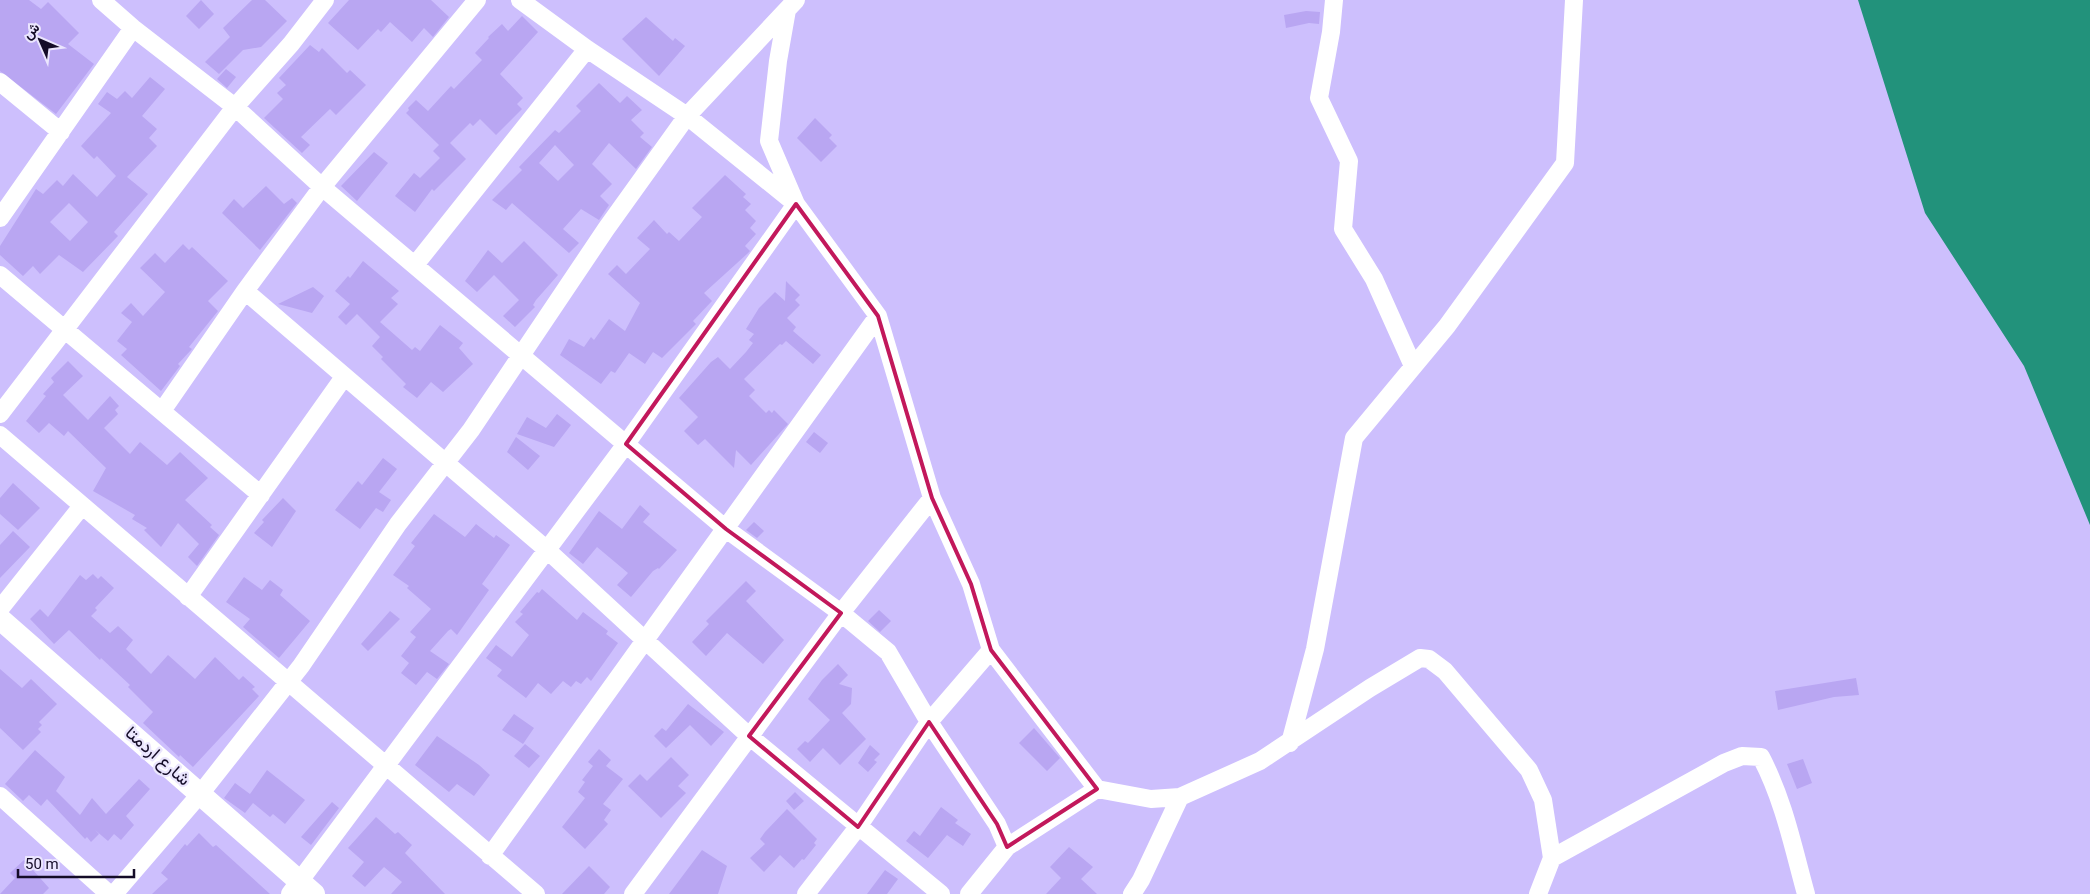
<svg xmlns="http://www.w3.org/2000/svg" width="2090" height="894" font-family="Roboto,Vazirmatn,sans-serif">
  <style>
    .water { fill: #22927b }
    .building { fill: #b9a6f2; fill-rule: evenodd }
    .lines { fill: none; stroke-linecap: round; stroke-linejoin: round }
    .minor { stroke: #fff; stroke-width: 18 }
    .major { stroke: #fff; stroke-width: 22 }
    .marked { fill: none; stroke: #c2185b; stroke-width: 4; stroke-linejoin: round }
    .labels { text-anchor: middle; stroke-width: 4.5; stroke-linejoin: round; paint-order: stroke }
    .street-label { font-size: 18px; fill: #140c27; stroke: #ebe6fe }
  </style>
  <rect width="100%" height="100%" fill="#cdbffd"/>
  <path class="water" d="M1858,0H2090V525L2024,366L1925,213Z"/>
  <path class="building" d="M0,0H29L41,9L48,2L79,33L68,44L94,64L56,114L0,71Z
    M201,0L214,14L199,29L186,16Z
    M252,0H265L287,21L261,47L243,50L219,74L205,62L230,37L223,28Z
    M349,0H431L449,17L433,37L424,28L412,42L390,22L381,32L378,29L358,50L328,23Z
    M1306,11L1320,12L1319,24L1309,23L1286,28L1284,15Z
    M522,16L538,32L500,74L523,98L517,104L522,109L496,135L480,119L473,126L470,123L450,143L466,159L434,191L432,189L415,212L395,196L414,173L420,178L440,158L433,151L439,145L406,113L409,110L408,108L416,100L428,111L451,86L454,89L482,60L475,53L489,38L488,37L502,24L508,31Z
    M646,17L673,41L675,38L685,46L659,76L622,39Z
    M310,45L319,52L322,48L347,73L350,70L366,85L336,115L330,109L301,137L310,145L302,153L264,118L283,99L277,93L286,85L279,78Z
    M226,69L236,77L227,88L217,79Z
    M150,77L165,89L142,116L157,129L149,138L157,146L127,177L148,194L114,232L118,236L83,272L59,255L40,274L33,266L23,276L0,255V246L21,213L36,189L43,194L57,180L63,186L73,174L97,197L116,176L97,156L94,159L81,146L111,113L98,104L107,92L117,99L125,91L132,98ZM69,203L88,222L70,241L50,222Z
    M599,83L620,103L627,96L642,110L631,120L644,133L640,137L652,147L636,169L609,143L592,164L612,184L600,196L609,205L599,220L581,209L563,229L579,243L569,253L512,203L506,210L492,200L522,170L519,167L555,130L559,133L581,111L576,106ZM555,145L574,165L558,181L539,163Z
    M815,118L832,135L829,138L837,146L821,162L797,138Z
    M374,152L388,163L357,201L341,186Z
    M725,175L746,194L743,197L751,204L745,210L756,221L750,228L756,234L745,246L750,251L747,254L704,293L712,301L693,321L696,324L662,358L653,352L645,364L629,353L615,373L611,371L601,384L560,355L569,339L584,347L591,337L594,340L609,319L625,331L640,303L608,274L617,265L626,274L650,249L637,238L654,220L667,234L669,232L679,241L702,217L692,208Z
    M266,186L284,204L292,198L297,203L260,250L222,213L234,199L243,208Z
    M524,241L558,275L536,300L533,305L535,307L515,327L503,316L519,300L494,275L477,292L465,281L488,250L502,263Z
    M183,244L189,250L192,247L228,281L208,301L218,311L189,347L192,349L178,364L180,366L161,391L121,355L127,349L117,341L132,322L121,313L131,303L143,316L165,292L140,268L155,253L165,263Z
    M363,261L399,291L391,298L398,304L380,322L412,350L415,347L420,351L440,325L463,343L459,348L473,364L443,392L431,382L417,398L403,387L406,384L381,359L383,357L372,346L380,337L357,314L346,325L338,317L350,304L335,291L348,276L350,278Z
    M786,281L800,295L795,300L800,305L787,318L796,327L793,331L821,355L813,364L786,341L782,345L780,344L744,379L755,390L749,396L766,413L769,410L772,413L774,410L788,424L751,465L736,450L734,468L705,439L698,445L684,431L698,417L679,398L711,362L718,357L730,369L746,352L753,343L749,340L754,334L746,329L759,308L775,292L785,301Z
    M313,287L324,296L312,313L278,304Z
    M68,361L83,376L63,395L88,420L110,396L119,406L115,410L118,414L104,428L130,454L140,442L167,465L180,452L208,478L185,500L212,525L210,527L219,535L197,566L188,557L199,544L178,523L161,547L144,530L147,528L132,519L135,515L93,491L106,468L68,431L64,436L49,423L39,433L26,421L46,396L43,394L54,382L51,378Z
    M557,414L571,425L554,447L517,434L527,417L546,428Z
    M814,432L828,443L820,453L806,442Z
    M516,437L540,456L528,470L507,452Z
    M383,458L397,469L379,492L391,500L383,512L376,508L360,529L335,510L358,481L362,485Z
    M13,483L40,508L18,530L0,514V498Z
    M283,498L296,511L272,547L254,533L264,522L262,520Z
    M640,505L650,514L643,522L677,550L659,569L658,568L653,571L631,597L617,585L628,573L597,547L583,564L569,553L599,511L622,529Z
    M434,514L465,537L476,524L494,538L496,535L510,545L482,584L489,590L457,635L451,629L448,631L430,651L449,664L437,679L427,672L416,685L401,673L409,663L401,656L416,637L410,632L431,609L407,588L409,586L393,575L415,546L411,543Z
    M754,522L764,531L757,538L746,530Z
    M13,531L30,547L0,578V545Z
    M93,574L98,579L101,576L114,588L95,608L97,610L91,616L110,633L118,626L133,640L126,649L151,674L168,655L195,679L215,657L239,680L243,676L255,687L252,689L259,696L193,767L180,755L179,757L143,723L153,712L128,687L130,685L101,658L100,660L69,630L54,644L30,619L40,609L48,617L80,575L86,580Z
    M244,577L262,590L270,580L283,590L280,595L310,621L279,658L243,627L250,619L226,602Z
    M746,581L756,591L746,601L784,640L763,664L727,633L706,656L692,642L709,624L706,621Z
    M542,589L577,620L583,612L608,631L606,634L618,643L591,681L587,677L581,684L576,681L571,687L563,681L551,694L538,683L526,698L497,676L502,670L486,658L496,645L512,657L529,635L515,622L523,614L520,612L537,592L539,593Z
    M879,610L891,621L880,632L868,621Z
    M390,611L400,619L368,651L361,644Z
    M838,664L848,675L839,684L852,688L851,704L842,713L866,739L840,765L823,748L810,762L797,749L805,741L808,743L830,720L808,699L822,680Z
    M0,669L22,688L31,679L57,704L39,722L42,725L38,729L41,732L23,750L0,728Z
    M1856,678L1859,695L1834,697L1778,710L1775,691Z
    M688,704L724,732L711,746L690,725L666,748L654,736L662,728L666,731Z
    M514,714L534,728L523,744L502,730Z
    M1034,728L1060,758L1047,771L1019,743Z
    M437,736L479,765L490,775L474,796L457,784L449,792L415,765Z
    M525,744L540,756L529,768L514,756Z
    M870,745L880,754L874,760L877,762L868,772L858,763Z
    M599,749L611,760L606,766L623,779L603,804L611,810L604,820L608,824L585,849L562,827L585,798L578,792L585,782L582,780L593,766L588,762Z
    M35,750L65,777L56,791L80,815L92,798L106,814L139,779L150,789L126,816L134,825L121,840L114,834L108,841L95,830L99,834L91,842L87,837L85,839L47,799L41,806L29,795L23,801L5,784Z
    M671,757L689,775L678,786L686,793L661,818L628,786L640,774L647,781Z
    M1803,759L1812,783L1797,789L1787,764Z
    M267,770L305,800L285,824L273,814L270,817L253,803L245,813L224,798L235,783L250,794Z
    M795,792L804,801L794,810L786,801Z
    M332,802L339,808L311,845L301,837Z
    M941,807L958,820L955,823L971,834L963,846L947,835L928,858L906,841L914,831L920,836Z
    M787,809L817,839L814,843L816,845L804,860L802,859L794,868L780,855L764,872L750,858L765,844L760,839L765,832Z
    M376,817L395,834L398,832L412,845L405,853L445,894H391L402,882L384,867L365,887L352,876L364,862L348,848Z
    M199,833L213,847L216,845L270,894H152L168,879L161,873L185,844L187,846Z
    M1069,847L1093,867L1081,879L1097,894H1046L1061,878L1050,867Z
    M702,850L727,866L718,894H669Z
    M24,860L49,888L43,894H0L15,878L10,873Z
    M589,866L610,887L604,894H562Z
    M885,870L898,879L887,894H867Z"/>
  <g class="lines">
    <path class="minor" d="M101,0L133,28L235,107L322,187L726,529L841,613L888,652L929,722L997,824L1007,847
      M520,0L587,49L687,116L796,204L878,316L932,498L971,584L991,650L1097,789
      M1334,0L1331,32L1319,98L1349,161L1343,229L1374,279L1413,366
      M0,82L61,132
      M0,218L133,28
      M415,265L587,49
      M0,275L261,495
      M245,291L546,549L749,736L941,894
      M162,411L245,291L322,187L477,0
      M0,414L235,107L291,44L325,0
      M0,435L536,894
      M188,597L344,377
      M0,609L82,506
      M1290,743L1315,649L1354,438L1447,326L1565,163L1574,0
      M0,796L109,894
      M490,856L878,316
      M1552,858L1724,763L1742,756L1761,757C1784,801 1793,847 1806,894
      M114,894L201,793L301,666L398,524L471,430L606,229L687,116L796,0
      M290,894L626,444L796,204L769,141L778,61L787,10
      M633,894L841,613L932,498
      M806,894L858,827L929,722L991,650
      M969,894L1007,847L1097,789L1151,799L1180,797L1260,761L1370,688L1420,658L1429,659L1445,671L1529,770L1543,800L1552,858L1538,894
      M1132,894L1141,880L1180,797"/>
    <path class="major" d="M0,619L314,894"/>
  </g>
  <path class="marked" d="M796,204L878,316L932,498L971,584L991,650L1097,789L1007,847L997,824L929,722L858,827L749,736L841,613L726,529L626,444Z"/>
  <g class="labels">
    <g class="street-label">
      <text transform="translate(158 756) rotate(41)" y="6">شارع اردمتا</text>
    </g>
  </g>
  <g transform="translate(40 40) rotate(315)" stroke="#ebe6fe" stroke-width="4" paint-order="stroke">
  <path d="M0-4L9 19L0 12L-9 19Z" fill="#140c27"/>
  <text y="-8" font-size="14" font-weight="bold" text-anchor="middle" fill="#140c27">ش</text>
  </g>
  <path d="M18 869v8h116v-8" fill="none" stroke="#140c27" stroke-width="2.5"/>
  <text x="25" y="869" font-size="15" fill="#140c27" stroke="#ebe6fe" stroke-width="4" paint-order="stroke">50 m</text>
</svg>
